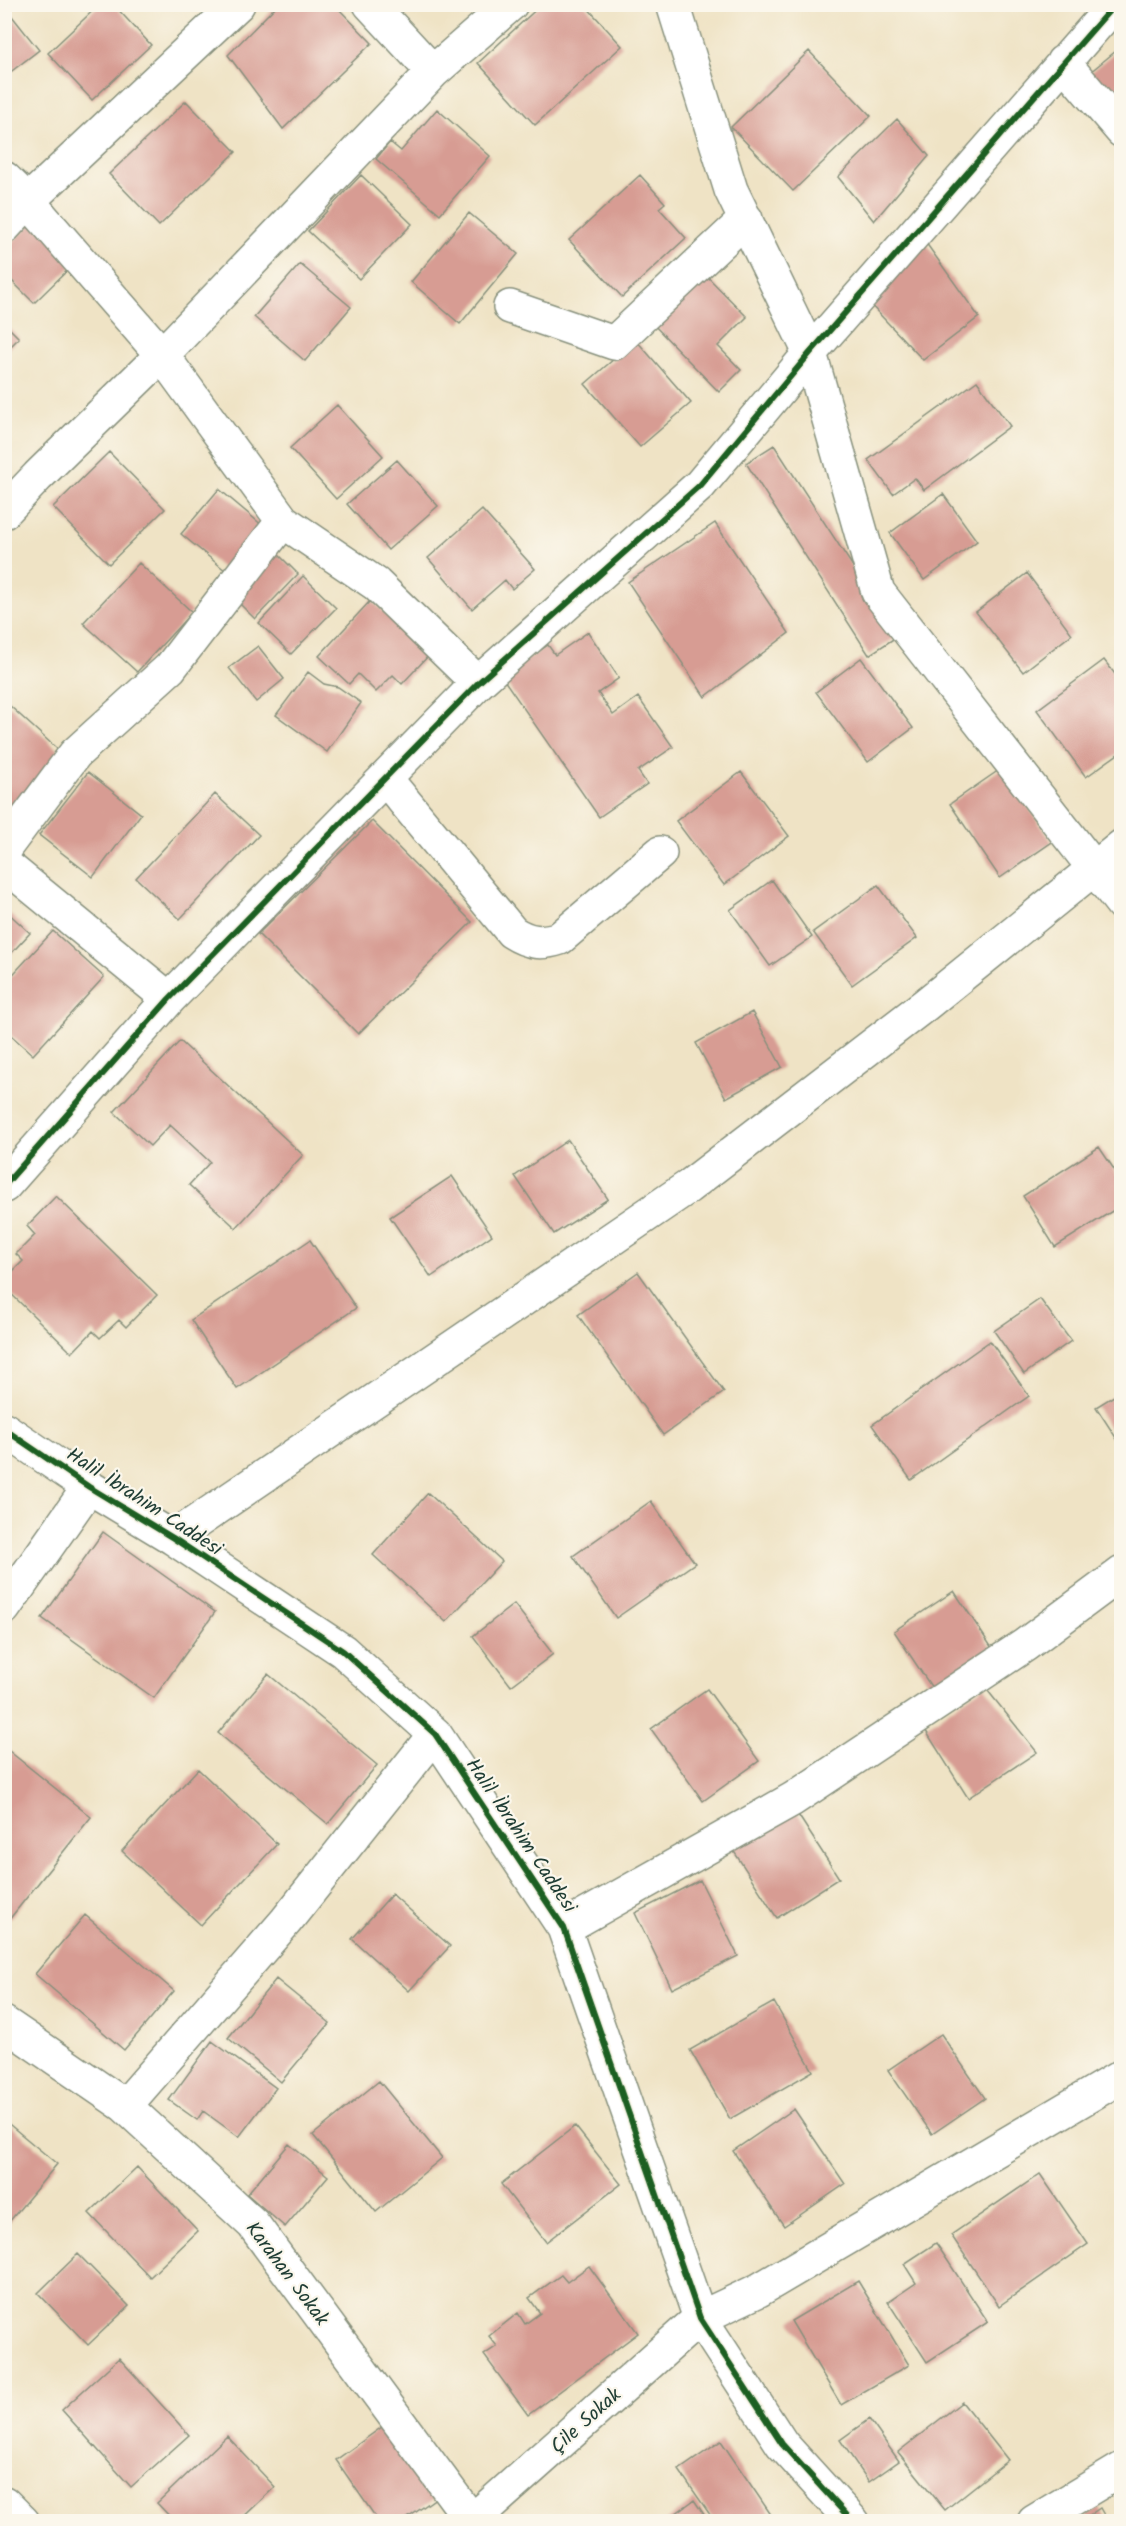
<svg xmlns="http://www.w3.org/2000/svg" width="1126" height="2526" font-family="Kalam,sans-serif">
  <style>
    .building { fill: #d79c93 }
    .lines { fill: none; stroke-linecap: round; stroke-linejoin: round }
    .minor-casing { stroke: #87907c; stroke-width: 36 }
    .minor { stroke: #fff; stroke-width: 33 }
    .cycleway-casing { stroke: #fbf7ec; stroke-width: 10 }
    .cycleway { stroke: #1b5e20; stroke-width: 6 }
    .labels { text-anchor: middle; stroke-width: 4.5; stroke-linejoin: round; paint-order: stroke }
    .street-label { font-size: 20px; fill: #1f3d34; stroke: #fbf7ec }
  </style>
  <rect width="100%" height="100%" fill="#fbf7ec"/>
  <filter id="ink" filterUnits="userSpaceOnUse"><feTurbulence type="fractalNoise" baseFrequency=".0167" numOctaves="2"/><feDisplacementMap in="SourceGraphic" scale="12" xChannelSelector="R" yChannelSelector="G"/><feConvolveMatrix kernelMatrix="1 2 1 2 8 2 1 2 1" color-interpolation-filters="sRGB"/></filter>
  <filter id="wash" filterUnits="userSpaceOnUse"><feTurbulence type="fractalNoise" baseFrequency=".008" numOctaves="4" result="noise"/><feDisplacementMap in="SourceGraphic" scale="24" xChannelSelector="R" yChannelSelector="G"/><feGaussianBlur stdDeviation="1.35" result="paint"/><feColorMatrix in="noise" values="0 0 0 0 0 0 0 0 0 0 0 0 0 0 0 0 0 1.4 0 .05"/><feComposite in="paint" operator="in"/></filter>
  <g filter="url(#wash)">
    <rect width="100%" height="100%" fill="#efe3c5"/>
    <g id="blocks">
      <path class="building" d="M100,4H113L151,45L92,100L48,53Z
        M278,4H334L372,43L283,129L228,55Z
        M542,4H584L622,46L535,125L478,63Z
        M4,6L39,50L4,77Z
        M1122,46V106L1089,73Z
        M809,51L871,116L793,191L731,127Z
        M186,101L236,152L159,226L109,174Z
        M437,109L490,156L440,214L376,159L390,142L401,151Z
        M897,119L929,156L874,221L838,177Z
        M361,175L412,224L359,279L308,231Z
        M640,175L665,203L659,208L686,238L622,297L569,240Z
        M469,213L518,254L460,324L411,282Z
        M34,221L75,263L34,303L4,273V250Z
        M926,243L979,317L923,360L868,302Z
        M300,264L351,307L305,361L254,317Z
        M702,271L747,317L718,346L741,370L719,392L650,321Z
        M4,323L19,338L4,353Z
        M636,340L691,403L640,447L585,384Z
        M977,381L1010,426L924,490L915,478L893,494L868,460Z
        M337,405L383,456L336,499L290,448Z
        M774,445L898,636L869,655L746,463Z
        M109,452L165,509L109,564L53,507Z
        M397,460L438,506L388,550L347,504Z
        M219,489L263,526L226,571L181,534Z
        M943,494L977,541L924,580L890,533Z
        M482,510L535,569L512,589L505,580L472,609L428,558Z
        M715,523L789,633L705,697L628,582Z
        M274,550L298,574L255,619L231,595Z
        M139,563L192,612L137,672L83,623Z
        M1027,573L1072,634L1023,672L976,612Z
        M303,576L336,608L291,654L259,623Z
        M371,600L430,654L402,684L393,675L376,692L358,674L349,684L319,656Z
        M588,632L619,678L598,693L613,715L638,697L673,747L638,771L647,784L599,817L502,677L548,645L555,655Z
        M258,646L284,679L256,702L229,668Z
        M861,658L913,728L868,762L816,692Z
        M1104,660L1122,683V751L1086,777L1037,710Z
        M308,672L324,684L338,687L361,703L327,752L276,715Z
        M10,706L66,757L14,815L4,806V712Z
        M1002,768L1052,842L1000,878L950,804Z
        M88,772L141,814L93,877L39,835Z
        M741,772L789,836L724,885L676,821Z
        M215,794L259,835L180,919L136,878Z
        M372,821L472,922L358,1034L258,934Z
        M772,880L812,937L770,966L730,910Z
        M878,885L917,938L852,985L813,932Z
        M4,909L30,933L4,961Z
        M53,931L104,977L33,1055L4,1029V984Z
        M752,1012L782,1067L726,1098L696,1043Z
        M180,1041L303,1155L236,1228L189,1185L210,1162L170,1125L150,1146L114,1112Z
        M568,1140L608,1199L554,1234L515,1176Z
        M1099,1147L1122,1181V1205L1055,1247L1023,1196Z
        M452,1176L492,1235L431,1277L390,1217Z
        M56,1196L157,1295L126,1327L119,1320L100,1338L93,1331L72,1353L4,1287V1280L23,1261L16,1254L35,1235L27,1226Z
        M310,1240L356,1308L237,1389L191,1320Z
        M638,1272L724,1392L663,1435L578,1315Z
        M1040,1299L1071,1341L1024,1374L994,1331Z
        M990,1341L1029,1396L911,1480L872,1425Z
        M1122,1391V1447L1096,1407Z
        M428,1493L502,1561L446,1622L373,1555Z
        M651,1501L695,1563L616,1618L573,1556Z
        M103,1532L215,1612L154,1698L42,1618Z
        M954,1591L992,1648L932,1688L894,1631Z
        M514,1604L553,1654L511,1686L473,1636Z
        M268,1674L377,1765L328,1824L218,1733Z
        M984,1686L1037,1752L968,1798L924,1728Z
        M707,1689L759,1761L703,1801L651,1729Z
        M4,1747L91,1817L4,1926Z
        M198,1769L277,1844L201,1925L122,1851Z
        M793,1807L839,1878L777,1918L731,1847Z
        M700,1880L738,1956L672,1989L635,1913Z
        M392,1894L450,1946L409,1991L352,1939Z
        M85,1915L174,1991L124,2050L35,1974Z
        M276,1979L330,2023L281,2082L228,2038Z
        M774,2002L813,2071L730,2119L690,2050Z
        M941,2034L985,2098L932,2134L888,2070Z
        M212,2041L276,2088L239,2137L203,2111L197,2120L169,2100Z
        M379,2081L442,2158L376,2212L313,2135Z
        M794,2109L845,2184L784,2226L733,2151Z
        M4,2120L57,2164L4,2228Z
        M575,2126L621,2184L546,2242L501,2184Z
        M289,2144L328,2176L285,2227L247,2194Z
        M137,2167L198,2231L150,2277L89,2213Z
        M1040,2174L1088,2244L999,2306L951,2235Z
        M936,2243L988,2322L927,2362L888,2302L916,2283L904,2264Z
        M78,2254L129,2306L88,2345L38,2293Z
        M589,2266L638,2333L528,2415L484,2355L497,2346L489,2336L518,2313L525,2324L540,2313L529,2298L561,2275L567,2282Z
        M858,2281L909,2365L841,2405L791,2321Z
        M119,2358L189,2435L131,2487L62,2410Z
        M962,2402L1008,2460L945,2510L898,2452Z
        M869,2419L899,2461L869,2482L840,2440Z
        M389,2422L440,2495L402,2522H379L336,2460Z
        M227,2436L275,2487L238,2522H175L157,2503Z
        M721,2441L776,2522H715L679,2470Z
        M694,2500L709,2522H664Z
        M1100,2508L1108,2522H1079Z"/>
    </g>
  </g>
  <g filter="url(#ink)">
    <use href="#blocks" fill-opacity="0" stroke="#87907c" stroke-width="1.5"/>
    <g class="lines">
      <defs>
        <path id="minor" d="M370,4L433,72
          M673,4L731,190L810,353L878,592L1122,904
          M1063,62L1122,131
          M4,178L28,201L162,355L283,521L376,584L478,683
          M4,227L28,201L238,4
          M510,307L614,343L746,219
          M4,512L38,476L162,355L433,72L511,4
          M385,778L512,932C529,943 542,944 560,938L660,853
          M4,849L75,754L170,668L283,521
          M4,864L169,999
          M4,1186L169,999L478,683L700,485L810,353L1115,4
          M4,1429L89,1487L173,1538L343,1651L435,1734L564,1928L700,2318L782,2444L853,2522
          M173,1538L688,1187L925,1005L1122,846
          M4,1608L89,1487
          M564,1928L793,1799L1025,1645L1122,1573
          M4,2023L125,2106L253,2224L472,2521
          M125,2106L286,1921L435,1734
          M4,2503L23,2522
          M471,2522L700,2318L759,2290L1122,2076
          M1034,2522L1122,2469"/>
      </defs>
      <use href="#minor" class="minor-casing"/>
      <use href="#minor" class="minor"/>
      <defs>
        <path id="cycleway" d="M4,1186L169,999L478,683L700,485L810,353L1115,4
          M4,1429L89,1487L173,1538L343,1651L435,1734L564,1928L700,2318L782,2444L853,2522"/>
      </defs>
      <use href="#cycleway" class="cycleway-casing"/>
      <use href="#cycleway" class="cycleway"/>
    </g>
  </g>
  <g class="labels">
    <g class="street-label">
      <text transform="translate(145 1501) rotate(33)" y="7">Halil İbrahim Caddesi</text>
      <text transform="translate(522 1835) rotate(56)" y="7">Halil İbrahim Caddesi</text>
      <text transform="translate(288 2273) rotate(53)" y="7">Karahan Sokak</text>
      <text transform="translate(585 2420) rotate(-42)" y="7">Çile Sokak</text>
    </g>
  </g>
  <rect width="1126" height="2526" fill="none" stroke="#fbf7ec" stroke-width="24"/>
</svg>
